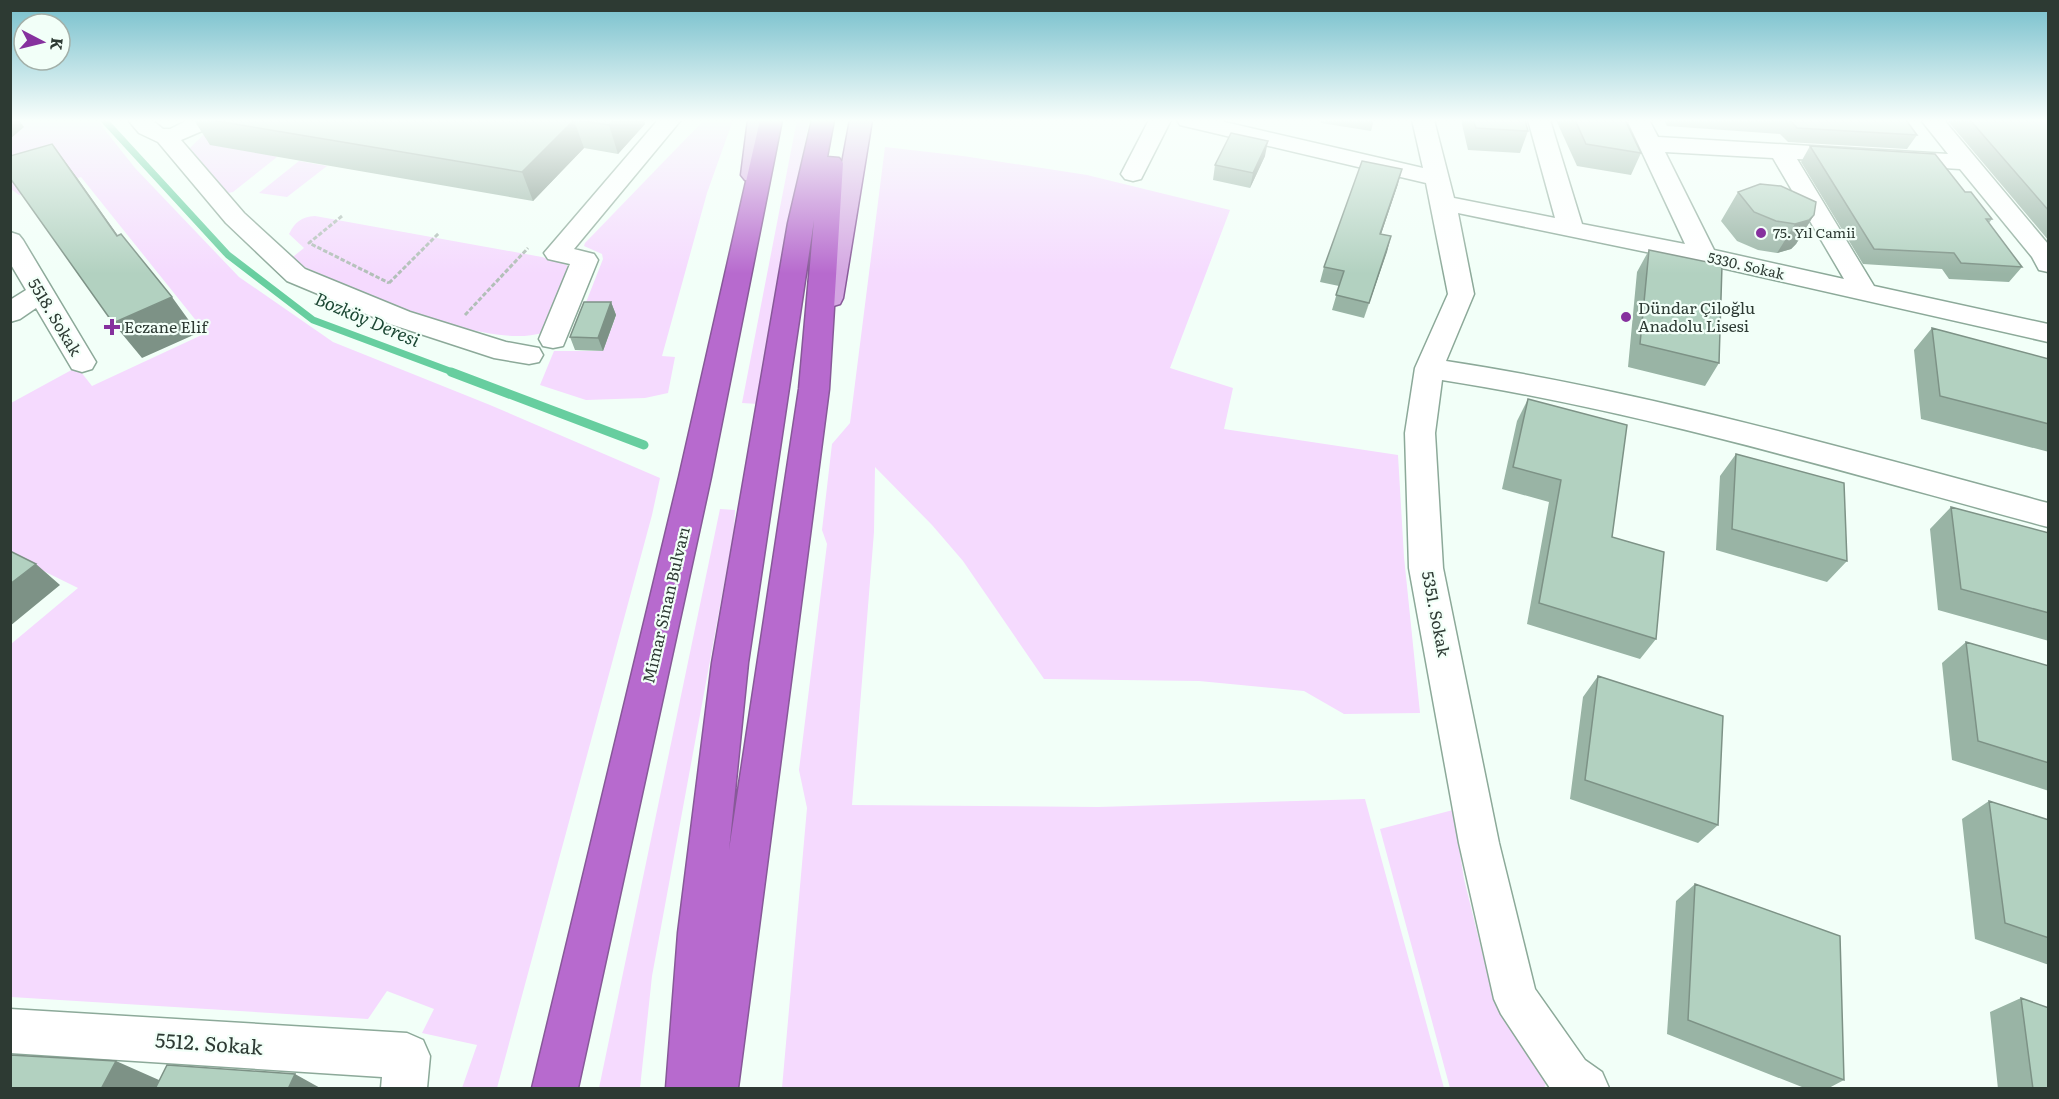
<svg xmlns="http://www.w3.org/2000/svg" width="2059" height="1099" font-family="Literata,serif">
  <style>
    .green { fill: #f5dafe }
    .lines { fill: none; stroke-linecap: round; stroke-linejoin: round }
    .stream-far1 { stroke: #67ce9f; stroke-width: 7 }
    .stream { stroke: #67ce9f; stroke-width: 9 }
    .minor-casing { stroke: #8ca999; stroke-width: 3 }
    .major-casing { stroke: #875998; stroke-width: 3 }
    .highway-casing { stroke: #875998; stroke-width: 3 }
    .path { stroke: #b2bfb8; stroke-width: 3; stroke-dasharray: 4.5 2; stroke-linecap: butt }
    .minor { fill: #fff; fill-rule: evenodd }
    .major { fill: #d4a6e2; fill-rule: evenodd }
    .highway { fill: #b76ace; fill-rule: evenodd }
    .wall { fill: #99b4a5 }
    .shaded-wall { fill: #7d9286 }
    .building { fill: #b2d1c0; stroke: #7d9286; stroke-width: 1.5 }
    .poi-dot { fill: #86319e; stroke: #f2fff8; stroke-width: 2 }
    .labels { text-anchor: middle; stroke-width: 4.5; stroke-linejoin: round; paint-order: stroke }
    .far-poi-label { font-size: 14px; fill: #2d3a33; stroke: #f2fff8; text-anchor: start }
    .far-street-label { font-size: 14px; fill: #2d3a33; stroke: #f2fff8 }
    .poi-label { font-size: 16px; fill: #2d3a33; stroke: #f2fff8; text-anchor: start }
    .street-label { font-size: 16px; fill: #2d3a33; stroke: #f2fff8 }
    .water-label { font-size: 18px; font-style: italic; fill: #1a4632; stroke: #f2fff8 }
    .near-street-label { font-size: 20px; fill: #2d3a33; stroke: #f2fff8 }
  </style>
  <rect width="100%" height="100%" fill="#f2fff8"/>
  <path class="green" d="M10,120H97L135,168L239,277L333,342L490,405L660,478L652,515L497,1088H462L477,1045L422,1033L434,1009L387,991L368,1019L11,997V644L78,588L11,555V403L77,367L92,386L206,333L81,177L19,195L11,189Z
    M218,120L277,157L233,192L228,193L187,151Z
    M704,120H733L707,193L662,356L675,357L668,393L645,398L586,400L540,385L554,351H603L616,316L583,310L603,259L602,254L584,246L585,243Z
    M797,120H809L758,404L742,403Z
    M885,147L963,156L1087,175L1230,210L1170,368L1233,388L1224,429L1398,455L1404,557L1420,713L1344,714L1304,691L1199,681L1044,679L963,561L932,525L875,467L874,532L852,805L1098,807L1365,799L1444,1088H782L807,808L799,770L827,544L822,530L832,444L850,423Z
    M299,161L327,166L287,197L259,193Z
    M315,216L542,257L567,265L568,269L542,333C482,351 347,285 289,260L304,248L289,234C295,222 301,217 315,216Z
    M720,509L735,510L734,530L652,976L640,1088H599Z
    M1453,810L1464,879L1483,956L1517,1025L1551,1073L1544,1088H1450L1380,829Z"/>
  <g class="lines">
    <path class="stream-far1" d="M104,120L228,255L313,320L455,373"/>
    <path class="stream" d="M451,372L644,445"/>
    <defs>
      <path id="minor" d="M128,120H152L163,129H170L188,120H214L202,131L181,140L244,213L305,269L410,312L506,342L539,348L543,355L539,362L529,364L494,358L390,324L287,281L226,223L158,142L139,133Z
        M658,120H681L574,249L594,254L598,260L563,346L553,348L543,346L539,339L570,264L548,259L544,253Z
        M1149,120H1171L1141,179L1133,181L1125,179L1121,174Z
        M1177,120H1216L1423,168L1412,120H1434L1454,198L1555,218L1528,120H1550L1582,224L1685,244L1627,120H1649L1658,137L1948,154L1921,120H1944L2048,244V272L2039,270L2032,257L1960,169L1797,159L1874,286L2048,324V342L1704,264L1458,213L1474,294L1446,361C1650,392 1850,450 2048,503V527C1847,473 1647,412 1442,380L1435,433L1443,568L1499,843L1535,989L1585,1060L1602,1072L1609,1088H1550L1501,1014L1494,999L1459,843L1409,568L1405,433L1415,368L1448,294L1426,183L1180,125ZM1665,152L1773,158L1844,279L1714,250Z
        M10,232L19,235L23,240L96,362L92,369L82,372L72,369L36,308L20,319L10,322V300L26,290L10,263Z
        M10,1009L407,1033L423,1040L430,1056L427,1088H381L382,1077L10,1053Z"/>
      <path id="major" d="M748,120H770L765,175L761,180L753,182L745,180L741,175Z
        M850,120H872L843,298L840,304L830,307L820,304L817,298Z"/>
      <path id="highway" d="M760,120H782L711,477L578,1088H532L679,477Z
        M812,120H834L827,157L839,158L843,163L829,389L738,1088H666L678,933L712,663L788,223ZM814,220L799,389L729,850L748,663Z"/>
    </defs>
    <use href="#minor" class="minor-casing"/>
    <use href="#major" class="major-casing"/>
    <use href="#highway" class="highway-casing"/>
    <path class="path" d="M342,216L309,243L389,283
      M389,283L439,233
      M465,315L528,248"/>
    <use href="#minor" class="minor"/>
    <use href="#major" class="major"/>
    <use href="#highway" class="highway"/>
  </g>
  <path class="wall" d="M194,120H644L645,124L618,154L584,148L533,201L210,145Z
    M1321,120H1374L1371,131L1321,123Z
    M1461,120H1525L1528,131L1520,153L1468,150Z
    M1556,120H1625L1641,153L1631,175L1577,166Z
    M1664,120H1906L1917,135L1907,149L1788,142L1780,134L1667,126Z
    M1947,120H2049V241Z
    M1810,146L1965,192L1992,219L1989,223L2022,267L2009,282L1949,279L1942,269L1863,264L1801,162Z
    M1265,156L1250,188L1213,180L1215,165Z
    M1398,184L1381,234L1391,236L1364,318L1332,310L1339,286L1320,282L1324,267Z
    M1738,192L1814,215L1796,244L1791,249L1777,253L1758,250L1737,241L1721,221Z
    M1649,250L1719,363L1705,386L1628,367L1637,272Z
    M611,302L616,315L603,351L575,350L570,337Z
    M1932,328L2049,359V452L1921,419L1914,350Z
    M1528,399L1612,537L1656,639L1640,659L1527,624L1549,502L1502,489L1517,421Z
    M1736,454L1847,561L1827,582L1716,550L1720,476Z
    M1951,507L2049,533V641L1938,610L1930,529Z
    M1966,642L2049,666V791L1952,760L1942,663Z
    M1598,676L1718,825L1698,843L1570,799L1583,697Z
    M1989,801L2049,820V965L1975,939L1962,819Z
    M1695,884L1844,1080L1827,1089H1807L1667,1034L1676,901Z
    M2021,998L2049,1089H1998L1990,1012Z"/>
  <path class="shaded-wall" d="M10,120H19L24,127L10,139Z
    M574,120L584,148L533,201L522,172Z
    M614,120H644L645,124L618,154L609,125Z
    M1268,141L1265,156L1250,188L1253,173Z
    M52,144L78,179L143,271L117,236Z
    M1402,169L1398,184L1376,249L1380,234Z
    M1814,215L1796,244L1791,249L1777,253L1795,224Z
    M1391,236L1387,252L1364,318L1369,303Z
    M172,297L198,333L142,358L113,323Z
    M611,302L616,315L603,351L598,338Z
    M36,564L60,585L10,626V584Z
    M116,1061L168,1084L166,1089H101Z
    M295,1074L322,1089H288Z"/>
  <path class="building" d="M211,120H574L522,172Z
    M576,120H614L609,125Z
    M1473,120H1525L1528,131L1476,128Z
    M1575,120H1625L1641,153L1586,144Z
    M1790,120H1906L1917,135L1797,128Z
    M1970,120H2049V211Z
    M1231,133L1268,141L1253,173L1215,165Z
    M52,144L117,236L121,234L172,297L113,323L10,178V156Z
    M1810,146L1935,154L1965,192H1971L1992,219H1986L2022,267L1961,263L1954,253L1874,249Z
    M1362,161L1402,169L1380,234L1391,236L1369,303L1336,295L1344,271L1324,267Z
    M1760,184L1781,186L1816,202L1814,215L1809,220L1795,224L1776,221L1754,212L1738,192Z
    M1649,250L1722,265L1719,363L1640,344Z
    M584,302H611L598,338L570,337Z
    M1932,328L2049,359V424L1940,396Z
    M1528,399L1627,425L1612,537L1664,552L1656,639L1539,603L1561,480L1513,467Z
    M1736,454L1844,483L1847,561L1732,529Z
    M1951,507L2049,533V613L1961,589Z
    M10,551L36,564L10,584Z
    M1966,642L2049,666V763L1978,741Z
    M1598,676L1723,716L1718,825L1585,780Z
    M1989,801L2049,820V938L2005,923Z
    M1695,884L1840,936L1844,1080L1688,1020Z
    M2021,998L2049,1008V1089H2033Z
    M10,1055L116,1061L101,1089H10Z
    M167,1065L295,1074L288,1089H155Z"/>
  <linearGradient id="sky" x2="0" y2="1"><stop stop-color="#74becb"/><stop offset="0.44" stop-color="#f9fffc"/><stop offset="1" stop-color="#f9fffc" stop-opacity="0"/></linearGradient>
  <rect width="2059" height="274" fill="url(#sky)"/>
  <g class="poi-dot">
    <circle cx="1761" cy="233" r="6"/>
    <circle cx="1626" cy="317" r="6"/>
    <path d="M109 318h6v6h6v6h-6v6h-6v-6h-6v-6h6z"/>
  </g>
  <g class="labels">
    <g class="far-poi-label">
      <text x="1773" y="238">75. Yıl Camii</text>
    </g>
    <g class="far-street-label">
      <text transform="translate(1746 266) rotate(13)" y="5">5330. Sokak</text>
    </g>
    <g class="poi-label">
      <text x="1638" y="314">Dündar Çiloğlu<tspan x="1638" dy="18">Anadolu Lisesi</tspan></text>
      <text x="124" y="333">Eczane Elif</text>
    </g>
    <g class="street-label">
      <text transform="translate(55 317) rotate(59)" y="6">5518. Sokak</text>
      <text transform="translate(666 605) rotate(-77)" y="6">Mimar Sinan Bulvarı</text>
      <text transform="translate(1436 614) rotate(79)" y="6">5351. Sokak</text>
    </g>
    <g class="water-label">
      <text transform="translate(367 320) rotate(23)" y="6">Bozköy Deresi</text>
    </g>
    <g class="near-street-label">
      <text transform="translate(209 1044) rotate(4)" y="7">5512. Sokak</text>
    </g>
  </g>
  <rect width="2059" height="1099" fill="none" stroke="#2d3a33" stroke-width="24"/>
  <g transform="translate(42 42) rotate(97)"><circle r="28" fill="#f2fff8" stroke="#a3b0a9" stroke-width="1.5"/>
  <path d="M0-4.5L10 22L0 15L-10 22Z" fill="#86319e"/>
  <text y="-9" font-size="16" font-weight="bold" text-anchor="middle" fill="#2d3a33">K</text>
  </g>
</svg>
